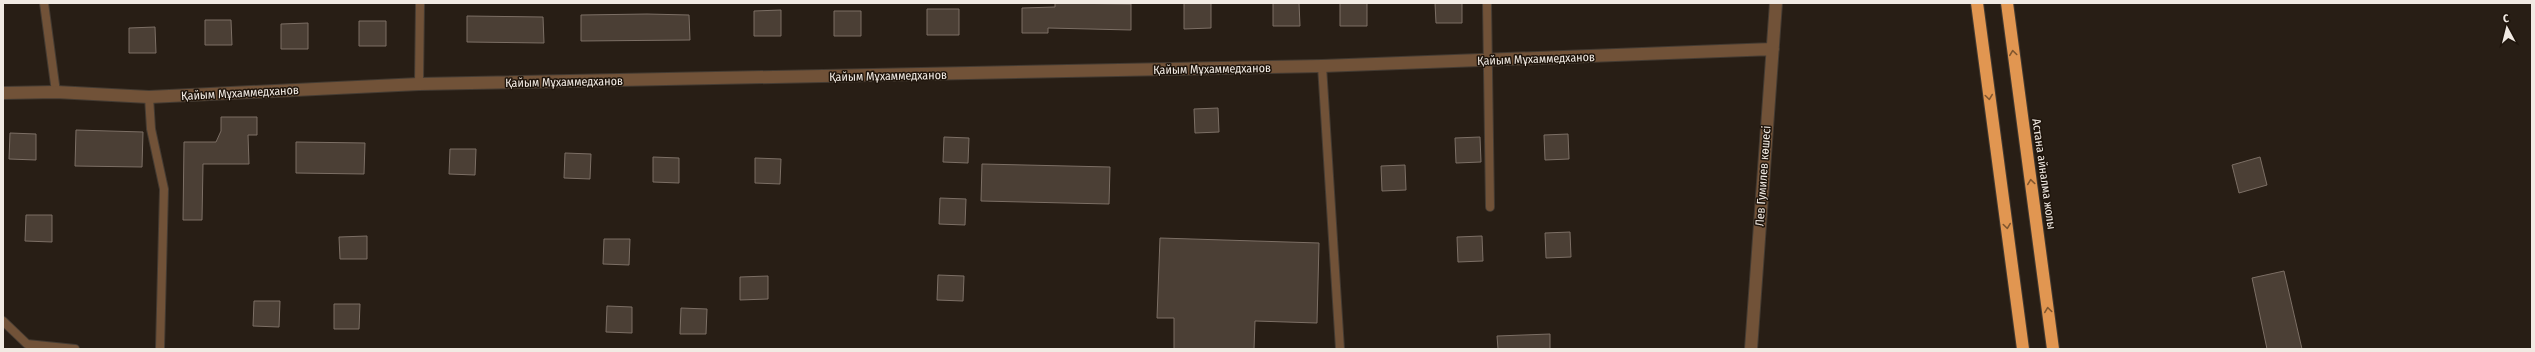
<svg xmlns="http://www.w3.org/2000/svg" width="2535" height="352" font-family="'Fira Sans Condensed',sans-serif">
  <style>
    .building { fill: #4b3f35; stroke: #7c6f65 }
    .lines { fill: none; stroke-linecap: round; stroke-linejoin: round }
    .lane-casing { stroke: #443b32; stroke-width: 10 }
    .street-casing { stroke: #443b32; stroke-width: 14 }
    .highway-casing { stroke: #443b32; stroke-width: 14 }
    .lane { stroke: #715238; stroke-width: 8 }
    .street { stroke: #715238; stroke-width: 12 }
    .highway { stroke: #e19651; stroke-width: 12 }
    .oneway { stroke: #80562e }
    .labels { text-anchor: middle; stroke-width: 3; stroke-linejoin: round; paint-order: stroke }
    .street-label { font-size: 12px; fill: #f1eae3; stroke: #1f150c }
  </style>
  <rect width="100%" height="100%" fill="#281e15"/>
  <path class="building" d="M1055,3L1131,4V30L1048,28V33H1022V8L1055,7Z
    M1184,3H1211V28L1184,29Z
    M1273,3H1299L1300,26H1273Z
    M1340,3H1367V26H1340Z
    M1435,3H1462V23H1436Z
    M927,9H959V35H927Z
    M781,10V36H754V11Z
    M834,11H861V36H834Z
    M647,14L689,15L690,40L581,41V15Z
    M467,16L543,17L544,43L467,42Z
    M205,20H231L232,45H205Z
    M359,21H386V46H359Z
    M308,23V49H281V24Z
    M155,27L156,53H129V28Z
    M1218,108L1219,132L1195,133L1194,109Z
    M221,117H257V135H248L249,164H203L202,220H183L184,142H216L221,131Z
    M76,130L143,132L142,167L75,166Z
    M10,133L36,134V160L9,159Z
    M1568,134L1569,159L1545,160L1544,135Z
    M944,137L969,138L968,163L943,162Z
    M1480,137L1481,162L1456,163L1455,138Z
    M296,142L365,143L364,174L296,173Z
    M450,149H476L475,175L449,174Z
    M565,153L591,154L590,179L564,178Z
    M653,157L679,158V183L653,182Z
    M2260,157L2267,185L2239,193L2232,165Z
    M755,158L781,159L780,184L755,183Z
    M982,164L1110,167L1109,204L981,201Z
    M1405,165L1406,190L1382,191L1381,166Z
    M940,198L966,199L965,225L939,224Z
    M26,215H52V242L25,241Z
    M1570,232L1571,257L1546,258L1545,233Z
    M367,236V259H340L339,237Z
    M1482,236L1483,261L1458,262L1457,237Z
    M1160,238L1319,243L1317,323L1255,321L1254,349H1174V318H1157Z
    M604,239H630L629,265L603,264Z
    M2284,271L2302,349H2267L2252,278Z
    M938,275L964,276L963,301L937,300Z
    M768,276V299L740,300V277Z
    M254,301H280L279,327L253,326Z
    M334,304H360L359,329H334Z
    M607,306L632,307V333L606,332Z
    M681,308L707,309L706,334H680Z
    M1550,334V349H1498L1497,336Z"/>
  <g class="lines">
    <defs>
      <path id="lane" d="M44,3L56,92
        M1487,3L1490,207
        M1322,66L1340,349
        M419,84L420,3
        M149,97L151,129L164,189L160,349
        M3,321L27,344L75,349"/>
      <path id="street" d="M3,93L56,92L149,97L419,84L1322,66L1773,49
        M1751,349L1776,3"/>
      <path id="highway" d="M1977,3L2023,349
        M2007,3L2053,349"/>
    </defs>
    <use href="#lane" class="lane-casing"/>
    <use href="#street" class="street-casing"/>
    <use href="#highway" class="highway-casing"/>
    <use href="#lane" class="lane"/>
    <use href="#street" class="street"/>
    <use href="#highway" class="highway"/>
  </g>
  <defs><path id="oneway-chevron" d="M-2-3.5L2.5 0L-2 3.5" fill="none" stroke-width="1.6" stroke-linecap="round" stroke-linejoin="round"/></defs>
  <g class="oneway">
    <use href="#oneway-chevron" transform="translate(2013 53) rotate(-98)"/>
    <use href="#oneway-chevron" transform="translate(1989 97) rotate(82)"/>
    <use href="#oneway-chevron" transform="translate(2031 182) rotate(-98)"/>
    <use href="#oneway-chevron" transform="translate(2007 226) rotate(82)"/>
    <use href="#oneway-chevron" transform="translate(2048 310) rotate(-98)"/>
  </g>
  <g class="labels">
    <g class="street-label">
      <text transform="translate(1536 59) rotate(-2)" y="4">Қайым Мұхаммедханов</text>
      <text transform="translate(1212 69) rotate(-1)" y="4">Қайым Мұхаммедханов</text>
      <text transform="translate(888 76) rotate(-1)" y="4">Қайым Мұхаммедханов</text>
      <text transform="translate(564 82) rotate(-1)" y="4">Қайым Мұхаммедханов</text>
      <text transform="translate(240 93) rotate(-3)" y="4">Қайым Мұхаммедханов</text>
      <text transform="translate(2044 174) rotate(82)" y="4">Астана айналма жолы</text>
      <text transform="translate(1763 176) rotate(-86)" y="4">Лев Гумилев көшесі</text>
    </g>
  </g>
  <rect width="2535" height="352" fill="none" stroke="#f1eae3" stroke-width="8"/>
  <g transform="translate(2507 28) rotate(353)" stroke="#1f150c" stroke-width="3" paint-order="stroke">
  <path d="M0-3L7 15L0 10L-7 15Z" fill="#f1eae3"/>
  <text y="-6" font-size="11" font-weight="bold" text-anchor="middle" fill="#f1eae3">С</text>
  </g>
</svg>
